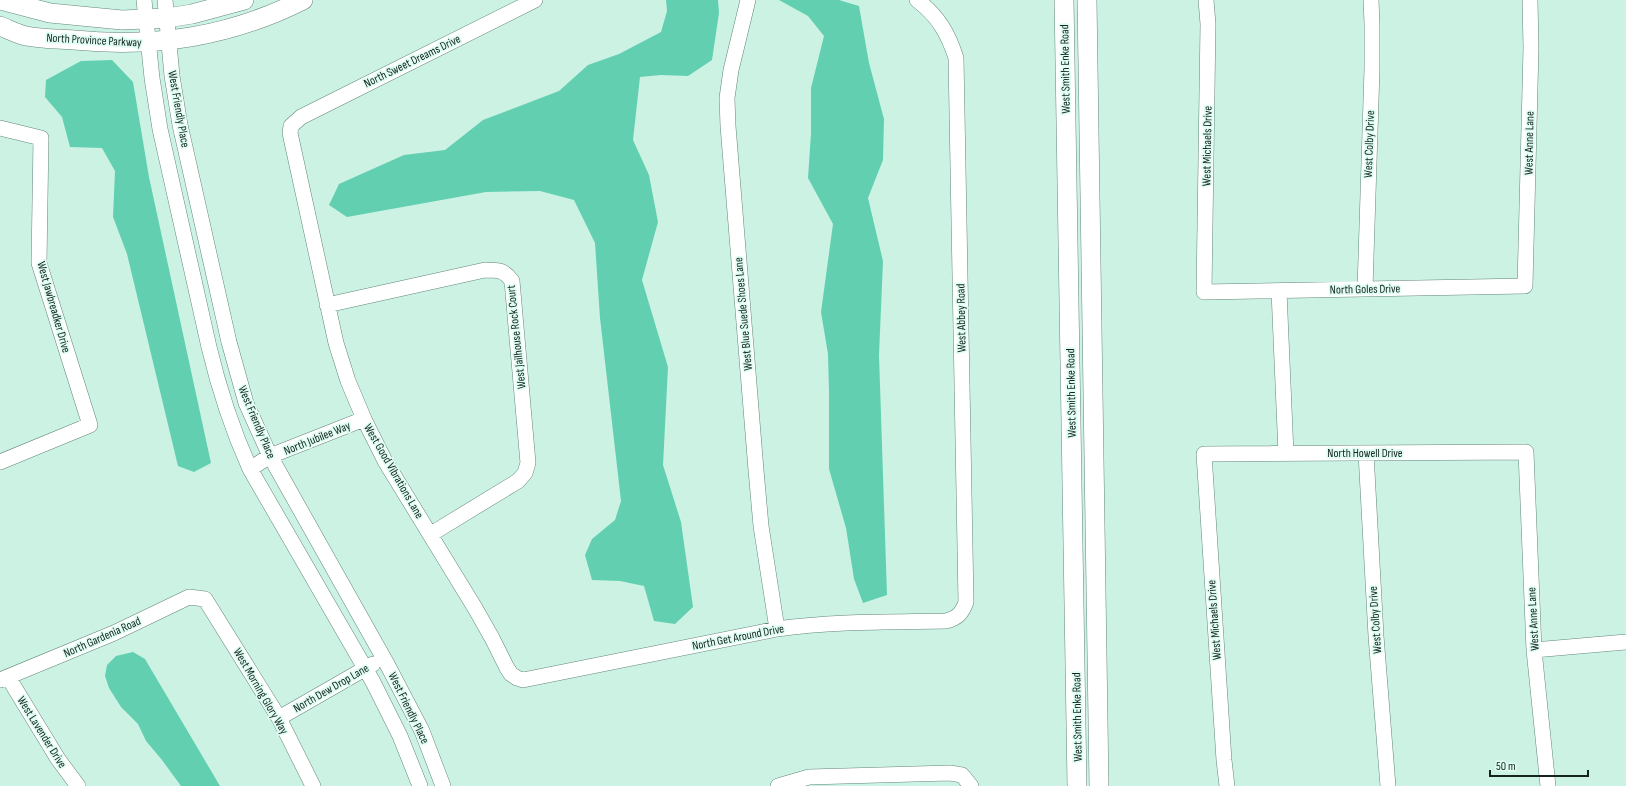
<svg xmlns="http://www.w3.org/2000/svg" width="1626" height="786" font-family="'Sofia Sans Condensed',sans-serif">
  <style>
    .water { fill: #62d0b0 }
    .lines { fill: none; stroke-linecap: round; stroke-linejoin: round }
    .minor-casing { stroke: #64877b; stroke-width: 16 }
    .tertiary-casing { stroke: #64877b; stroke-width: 20 }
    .minor { stroke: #fff; stroke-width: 15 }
    .tertiary { stroke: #fff; stroke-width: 19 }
    .labels { text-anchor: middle; stroke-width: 3.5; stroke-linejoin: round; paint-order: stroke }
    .street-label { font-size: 12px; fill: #14231e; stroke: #dffdf2 }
  </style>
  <rect width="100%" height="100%" fill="#ccf2e4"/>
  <path class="water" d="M666,0H718L719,13L712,60L688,76L661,75L640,77L633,140L649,175L658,222L642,280L668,367L663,465L681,522L693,607L675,624L654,621L644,586L620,581L592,580L585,555L592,539L615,520L621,501L600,318L595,243L574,200L540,191L486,192L347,217L329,205L339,184L404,155L445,150L483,120L559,91L588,65L619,54L661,32L667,11Z
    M779,0H839L859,6L869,63L884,119L883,160L868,198L883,261L879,355L887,595L863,603L854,579L846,528L829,469V392L828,354L821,312L833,224L808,178L811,133V88L824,36L808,16Z
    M112,60L133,82L149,177L211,463L194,472L178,466L127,254L113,217L115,171L102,148L70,147L62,117L45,97L46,80L81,61Z
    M133,652L145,659L220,786H181L162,760L146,741L138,724L121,707L109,688L105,676L107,665L116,656Z"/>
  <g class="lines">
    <defs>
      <path id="minor" d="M144,0L152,78L160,129L209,347C219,389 232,429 250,469L373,682L400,736L420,786
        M165,0L172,76L180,125L229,342L246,403L270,456L387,664L422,731L443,786
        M535,0L301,117L291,126L290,133L336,343L348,381L364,419L385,461L475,608L492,638L507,668L511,674L517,678L523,680L777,629C833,621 890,622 946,621C958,618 962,613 966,602L956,58C948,33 938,16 917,0
        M748,0L731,70L727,98L728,126L756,470L761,526L777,629
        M1206,0L1208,24L1204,292L1525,286L1531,48L1530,0
        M0,128L41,138L39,263L90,425L0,462
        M1365,289L1372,69V24L1371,0
        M1279,291L1286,454
        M327,305L485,270C499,270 504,270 512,281L528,463L525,473L518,481L431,534
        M1366,453L1376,636L1388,786
        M250,469L270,456L364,419
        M1534,650L1626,642
        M8,677L58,759L78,786
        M0,680L114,633L189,597L205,599L279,718L313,786
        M279,718L373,664
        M778,786L809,777L950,773L962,775L971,786
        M1227,786L1224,760L1204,454L1526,452L1534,650L1548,786"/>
      <path id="tertiary" d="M0,0L50,13L122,20L167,18L192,14L244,0
        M1064,0L1077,786
        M1087,0L1099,786
        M0,26C8,29 17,34 26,36C41,39 59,39 74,40C155,48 229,37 303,0"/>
    </defs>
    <use href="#minor" class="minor-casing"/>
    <use href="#tertiary" class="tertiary-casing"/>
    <use href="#minor" class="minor"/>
    <use href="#tertiary" class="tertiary"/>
  </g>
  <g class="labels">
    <g class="street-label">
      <text transform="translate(94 40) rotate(3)" y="4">North Province Parkway</text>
      <text transform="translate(412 61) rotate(-26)" y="4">North Sweet Dreams Drive</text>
      <text transform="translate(1065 69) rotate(-91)" y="4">West Smith Enke Road</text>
      <text transform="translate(179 109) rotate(80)" y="4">West Friendly Place</text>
      <text transform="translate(1529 143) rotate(-89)" y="4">West Anne Lane</text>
      <text transform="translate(1369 144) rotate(-88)" y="4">West Colby Drive</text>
      <text transform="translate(1207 146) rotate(-89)" y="4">West Michaels Drive</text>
      <text transform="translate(1365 289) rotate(-1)" y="4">North Goles Drive</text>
      <text transform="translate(54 307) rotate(74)" y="4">West Jawbreadker Drive</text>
      <text transform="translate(743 314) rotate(-95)" y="4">West Blue Suede Shoes Lane</text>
      <text transform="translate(961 318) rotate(-91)" y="4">West Abbey Road</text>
      <text transform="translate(516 337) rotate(-96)" y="4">West Jailhouse Rock Court</text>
      <text transform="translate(1071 393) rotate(-91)" y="4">West Smith Enke Road</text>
      <text transform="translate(257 422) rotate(67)" y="4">West Friendly Place</text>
      <text transform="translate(317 438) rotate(-22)" y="4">North Jubilee Way</text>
      <text x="1365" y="457">North Howell Drive</text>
      <text transform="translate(394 471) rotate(60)" y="4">West Good Vibrations Lane</text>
      <text transform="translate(1533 619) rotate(-93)" y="4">West Anne Lane</text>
      <text transform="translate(1214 620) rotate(-94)" y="4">West Michaels Drive</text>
      <text transform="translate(1375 620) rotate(-94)" y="4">West Colby Drive</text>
      <text transform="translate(102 637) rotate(-24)" y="4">North Gardenia Road</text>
      <text transform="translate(738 637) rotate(-11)" y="4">North Get Around Drive</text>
      <text transform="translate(331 688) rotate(-30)" y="4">North Dew Drop Lane</text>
      <text transform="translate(261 691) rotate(60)" y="4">West Morning Glory Way</text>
      <text transform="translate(409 708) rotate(64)" y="4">West Friendly Place</text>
      <text transform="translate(1077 717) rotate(-91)" y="4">West Smith Enke Road</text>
      <text transform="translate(42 732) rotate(58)" y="4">West Lavender Drive</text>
    </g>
  </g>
  <path d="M1490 770v6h98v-6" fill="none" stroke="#14231e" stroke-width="2"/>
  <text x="1496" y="770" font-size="12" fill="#14231e" stroke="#dffdf2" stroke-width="3" paint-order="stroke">50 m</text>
</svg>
